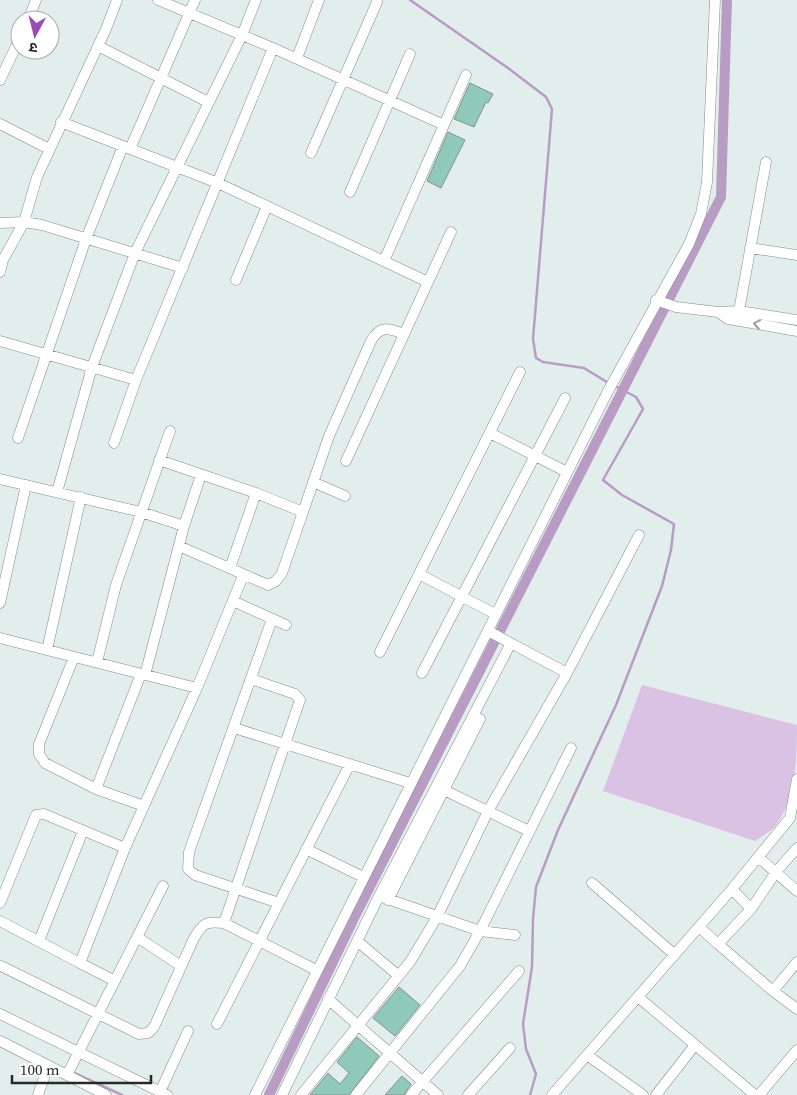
<svg xmlns="http://www.w3.org/2000/svg" width="797" height="1095" font-family="'Source Serif 4','Noto Sans Devanagari',serif">
  <style>
    .green { fill: #dac2e5 }
    .lines { fill: none; stroke-linecap: round; stroke-linejoin: round }
    .stream { stroke: #b89cc4; stroke-width: 2.5 }
    .canal { stroke: #b89cc4; stroke-width: 10 }
    .building { fill: #8ec9ba; stroke: #87928f }
    .minor-casing { stroke: #828d8a; stroke-width: 11 }
    .minor { stroke: #fff; stroke-width: 10 }
    .oneway { stroke: #9d9f9e }
  </style>
  <rect width="100%" height="100%" fill="#e2eeeb"/>
  <path class="green" d="M642,685L797,725C797,756 796,797 777,824C772,831 762,836 755,841L603,791Z"/>
  <g class="lines">
    <path class="stream" d="M410,0L508,68L546,97L552,109L533,339L536,358L543,362L584,368L610,384
      M72,1072L122,1095
      M530,1095L536,1074L526,1049L523,1024L532,967L533,919L536,887L558,830L616,705L662,586L671,550L674,524L622,495L603,480L643,409L636,397L615,386"/>
    <path class="canal" d="M269,1095L354,918L721,197L727,0"/>
  </g>
  <path class="building" d="M470,83L493,94L488,103L486,102L474,127L454,119Z
    M448,132L465,140L441,188L427,181Z
    M399,987L420,1005L395,1036L373,1018Z
    M357,1037L379,1056L349,1095H310L328,1073L340,1084L349,1073L337,1062Z
    M402,1076L411,1084L404,1095H385Z"/>
  <g class="lines">
    <defs>
      <path id="minor" d="M158,0L273,48L444,125
        M28,20L36,0
        M98,46L208,102
        M297,58L319,0
        M0,80L20,38
        M61,122L218,183L428,282
        M0,124L49,149
        M130,149L195,0
        M311,153L377,2
        M350,192L410,54
        M0,223L24,222L42,225L183,268
        M750,248L797,255
        M384,261L466,75
        M0,272L3,260L24,222L37,177L106,29L117,0
        M236,280L267,206
        M656,300L676,307L718,312L739,311L797,320
        M739,311L766,162
        M718,312L728,319L797,331
        M0,341L136,380L114,443
        M136,380L273,48
        M490,433L567,472
        M18,438L86,239L123,146
        M159,460L256,493L303,512L282,573L276,581L268,585L179,546
        M346,461L451,232
        M0,479L141,512L184,526L145,675
        M313,482L345,496
        M57,492L92,367L135,253L242,35L256,0
        M303,512L329,436L371,341C380,325 389,328 404,334
        M184,526L201,475
        M230,568L256,493
        M419,574L495,614
        M233,601L286,625
        M0,603L26,485
        M272,619L189,852L188,869L195,875L279,903
        M488,631L567,673
        M0,638L197,688
        M47,650L81,497
        M380,652L520,372
        M74,657L39,744V754L45,763L96,789L144,806
        M97,662L116,585L170,431
        M422,673L565,398
        M234,728L410,783
        M96,789L141,674
        M444,790L529,831
        M306,849L363,877
        M758,857L797,891
        M592,883L675,955
        M732,889L751,909L718,944L773,991L797,962
        M382,897L480,931L515,935
        M388,900L480,719
        M0,903L36,815L44,814L125,848
        M751,909L776,872L797,848
        M0,921L80,963
        M224,923L300,700L295,694L251,679
        M699,927L718,944
        M137,937L181,966
        M39,941L83,831
        M357,941L399,976
        M1,966L139,1034L148,1033L154,1027L194,938C203,923 206,921 224,923L316,970
        M115,981L80,963L125,848L197,688L243,576
        M773,991L797,1009
        M638,997L755,1095
        M328,999L438,1095
        M0,1014L167,1095
        M217,1024L350,764
        M0,1041L106,1095
        M587,1055L643,1095
        M67,1075L163,886
        M160,1092L188,1031
        M38,1095L48,1066
        M255,1095L607,393L689,244L701,214L707,182L715,0
        M282,1095L379,896L511,643
        M301,1095L410,962L437,917L488,811L567,673L639,535
        M356,1095L460,966L480,931L571,748
        M411,1095L519,971
        M468,1095L510,1048
        M552,1095L732,889L790,818L797,779
        M656,1095L695,1045
        M759,1095L797,1050"/>
    </defs>
    <use href="#minor" class="minor-casing"/>
    <use href="#minor" class="minor"/>
  </g>
  <defs><path id="oneway-chevron" d="M-2-3.5L2.5 0L-2 3.5" fill="none" stroke-width="1.6" stroke-linecap="round" stroke-linejoin="round" transform="scale(1.25)"/></defs>
  <use class="oneway" href="#oneway-chevron" transform="translate(757 324) rotate(-170)"/>
  <g transform="translate(35 35) rotate(187)"><circle r="24" fill="#ffffff" stroke="#a8a9a9"/>
  <path d="M0-4L9 19L0 12L-9 19Z" fill="#9b4ab9"/>
  <text y="-8" font-size="14" font-weight="bold" text-anchor="middle" fill="#252928">उ</text>
  </g>
  <path d="M12 1075v8h139v-8" fill="none" stroke="#252928" stroke-width="2.5"/>
  <text x="20" y="1075" font-size="15" fill="#252928" stroke="#ffffff" stroke-width="4" paint-order="stroke">100 m</text>
</svg>
